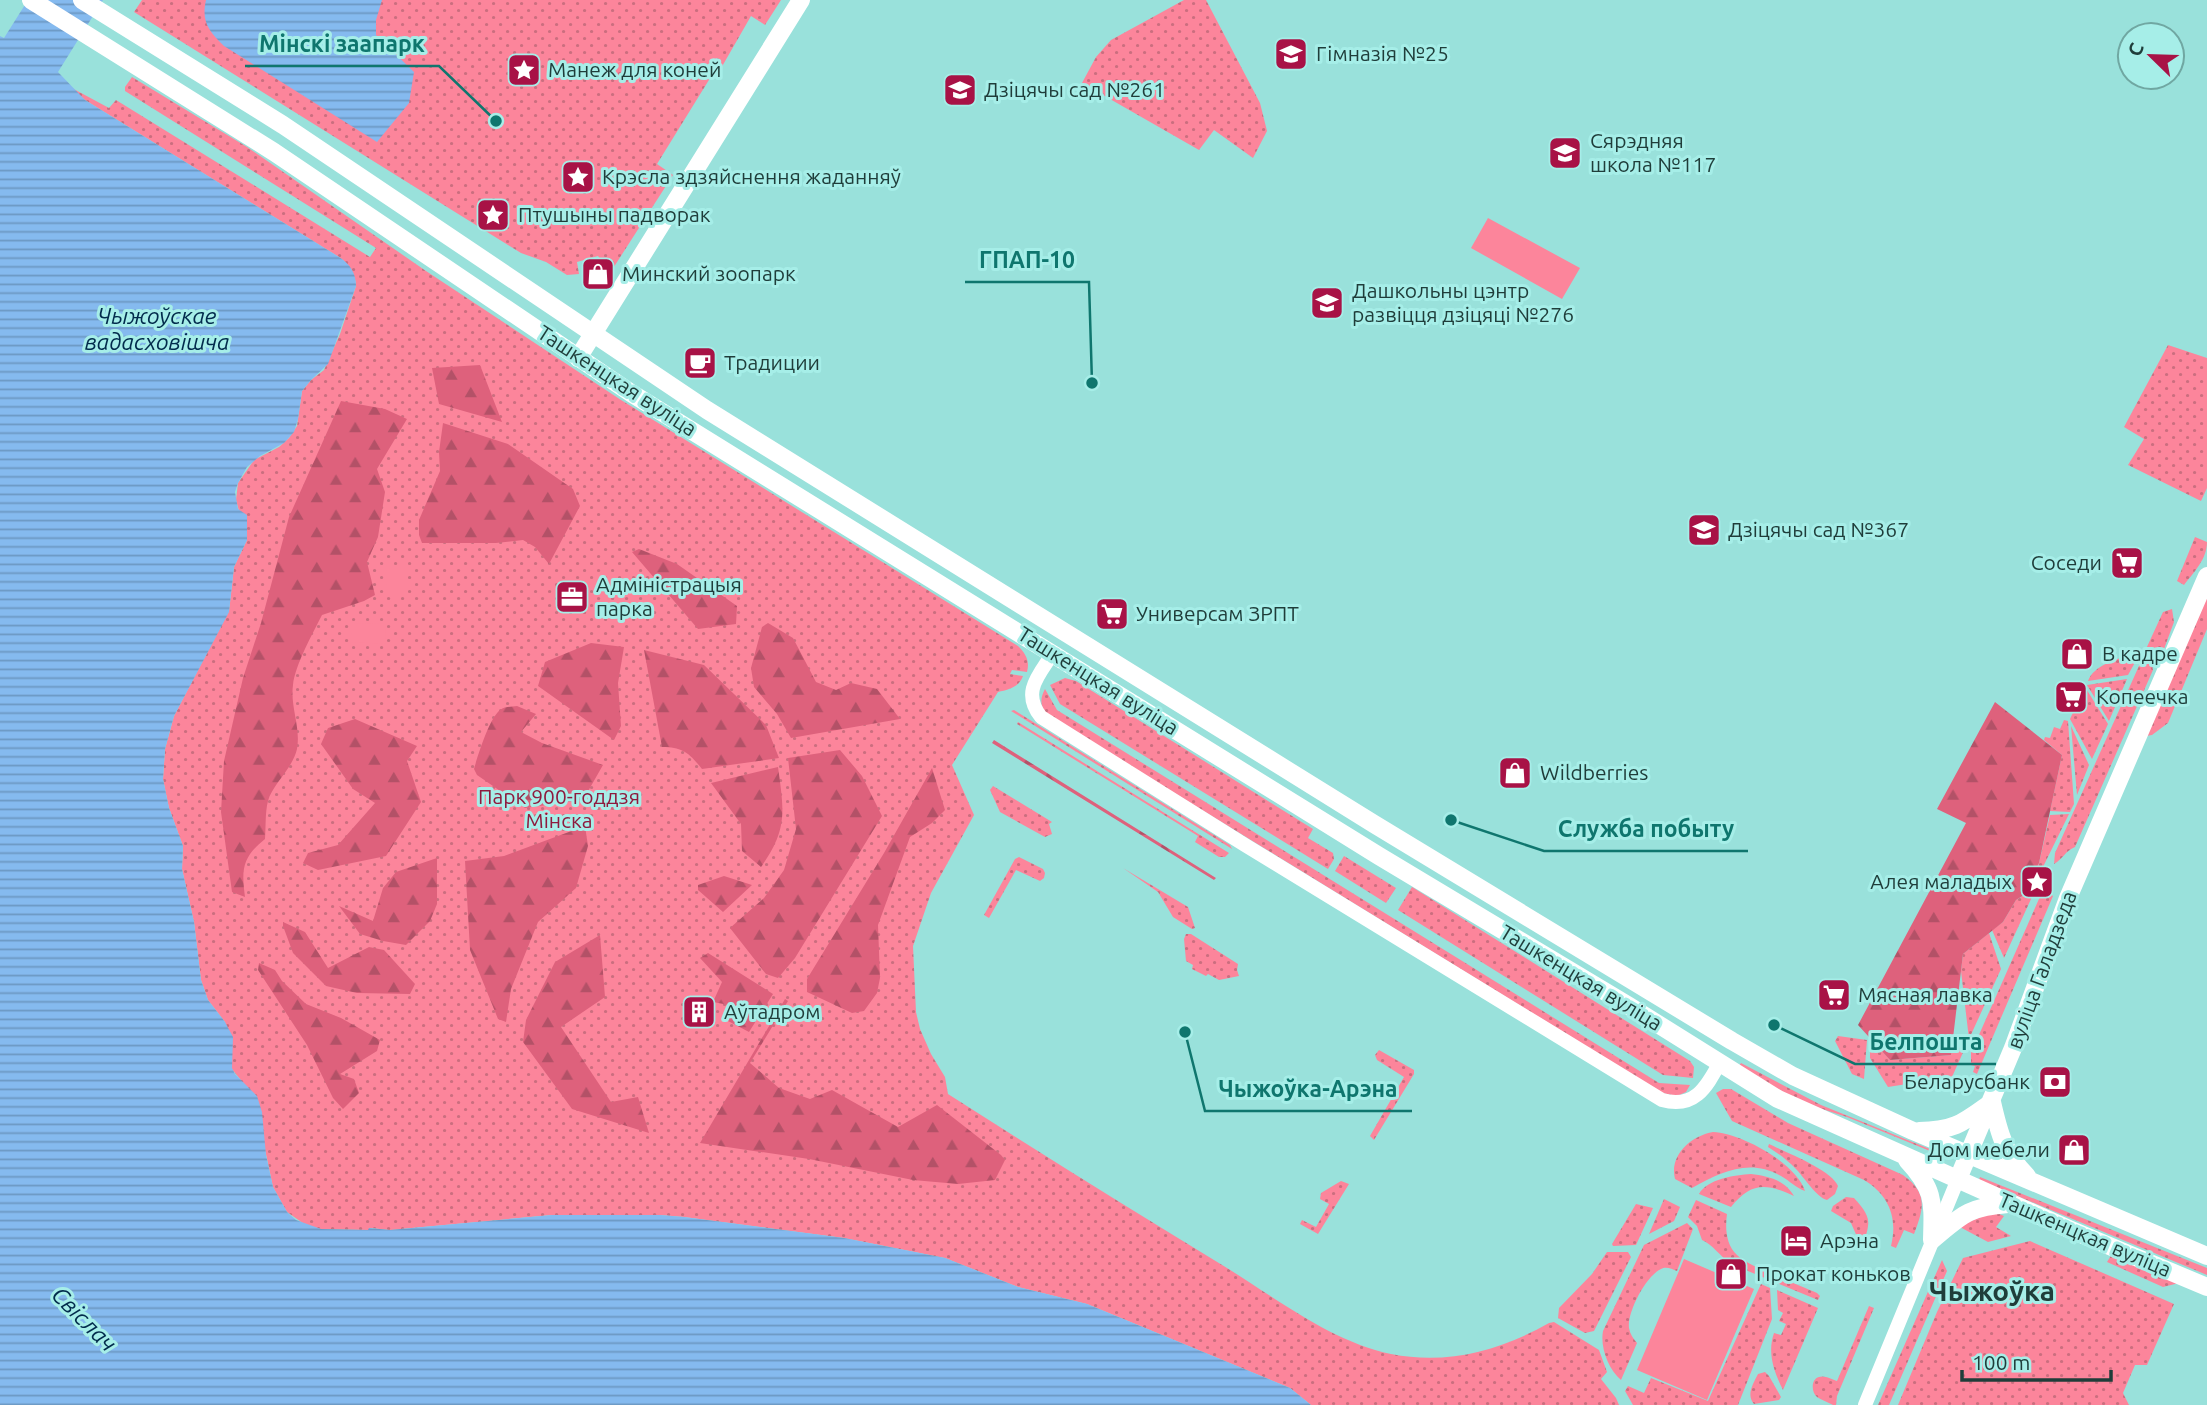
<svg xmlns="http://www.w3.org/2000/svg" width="2207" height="1405" font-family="Ubuntu,sans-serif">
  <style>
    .grass { fill: url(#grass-dots) }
    .forest { fill: url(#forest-firs) }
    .garden { fill: #fc859b }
    .water { fill: url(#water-rules) }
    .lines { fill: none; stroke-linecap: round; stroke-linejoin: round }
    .minor { stroke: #fff; stroke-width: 14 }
    .major { stroke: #fff; stroke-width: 18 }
    .labels { text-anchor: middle; stroke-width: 6; stroke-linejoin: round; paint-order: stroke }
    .poi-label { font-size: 21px; fill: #1f3d3a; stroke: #a6eee8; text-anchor: start }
    .street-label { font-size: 21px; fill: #1f3d3a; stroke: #a6eee8 }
    .park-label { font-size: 21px; fill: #8e1a3d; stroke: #a6eee8 }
    .water-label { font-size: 23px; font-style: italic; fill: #022b4c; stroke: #a6eee8 }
    .district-label { font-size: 28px; font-weight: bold; fill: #1f3d3a; stroke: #a6eee8 }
    .leader { fill: none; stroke: #0f766e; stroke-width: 2.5 }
    .callout-dot { fill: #0f766e; stroke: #a6eee8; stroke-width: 2.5 }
    .callout-label { font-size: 23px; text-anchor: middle; font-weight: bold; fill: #0f766e; stroke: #a6eee8; stroke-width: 6; stroke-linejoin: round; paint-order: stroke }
  </style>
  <defs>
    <pattern id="grass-dots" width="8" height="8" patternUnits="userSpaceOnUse" patternTransform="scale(1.75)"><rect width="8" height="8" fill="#fc859b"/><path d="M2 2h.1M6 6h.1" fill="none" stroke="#cb6e7f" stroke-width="1.8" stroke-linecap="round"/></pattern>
    <pattern id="forest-firs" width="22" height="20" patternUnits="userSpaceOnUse" patternTransform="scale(1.75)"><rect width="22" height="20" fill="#de617c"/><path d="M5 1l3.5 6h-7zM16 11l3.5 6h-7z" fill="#b35167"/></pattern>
    <pattern id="water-rules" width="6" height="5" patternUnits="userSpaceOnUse" patternTransform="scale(1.75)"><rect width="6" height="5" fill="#85baef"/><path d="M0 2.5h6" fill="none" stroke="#6c98c3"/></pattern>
  </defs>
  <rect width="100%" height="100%" fill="#99e1db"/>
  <path class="grass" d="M142,0H781L765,25L751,16L716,77L712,75L657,164L673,175L610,273L598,256L577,262L579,274L567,275L546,262L521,253L134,12Z
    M1184,0H1206L1260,103L1267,131L1253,158L1214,130L1199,150L1082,83L1096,57L1111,40Z
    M132,77L247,147L426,271L621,400L1018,646C1026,654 1030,661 1027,672L1012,670L1010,674L1023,676C1019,687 1009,690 998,692L952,765L974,815L931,893L913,946L916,1012L920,1029L931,1054L945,1077L948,1094C1040,1153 1133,1211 1227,1268C1277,1299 1332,1342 1391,1354C1447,1365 1500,1351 1549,1323L1554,1322L1599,1350L1607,1372L1601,1379L1616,1398L1619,1405H1311L1290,1388L1087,1304L1018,1287L945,1258L844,1238L684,1217L660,1215H552L390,1230L370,1228L369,1230L321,1229L307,1226L287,1212L273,1187L263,1140L240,1079L231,1068L225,1022L208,1000L201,980L194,922L182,869L183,846L169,808L163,779L165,749L174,716L229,611L234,567L247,540L236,500L238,483L254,460L279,447L289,438L297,426L302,391L311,380L324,370L340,334L356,286C356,275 348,263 339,257L85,100L70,87L109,108L116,100L370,257L376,248L125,91V87Z
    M2168,345L2207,358V488L2201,501L2128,465L2144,439L2124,427Z
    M2195,537L2207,542C2207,559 2194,572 2184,585L2177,581Z
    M2207,594V629L2168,723L2152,735L2146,736Z
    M2172,609L2174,622L2164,649L2157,651L2146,649L2163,612Z
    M2131,654L2138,657L2128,675L2088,681C2094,665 2116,660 2131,654Z
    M2143,657L2152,665L2153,670L2075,847C2065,851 2063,859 2054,864L2055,853Z
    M1065,678L1076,681L1313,829L1308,838L1333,853L1334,859L1328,869L1060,704L1050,685Z
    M2127,679L2109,721L2087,685Z
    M2085,687L2108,724L2092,759L2070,719Z
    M1045,689L1057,710L1659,1083L1690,1085L1686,1092L1677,1096L1662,1093L1046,714C1040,705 1040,698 1045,689Z
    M1014,710L1230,845L1232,849L1011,711Z
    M2064,720L2068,721L2074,804L2070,812L2050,811L2062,755L2044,740L2045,737L2050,738L2054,727L2060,729Z
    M1018,722L1229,853L1225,857H1219L1195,842L1198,836L1017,724Z
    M2071,726L2089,765L2077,795Z
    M993,786L1052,822L1049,824L1052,834L1045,837L1000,812L990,790Z
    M2069,814L2041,871L2036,869L2039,863L2050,815Z
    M1344,856L1396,888L1386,903L1335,871Z
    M1019,857L1043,869L1045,873L1044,878L1040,881L1016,870L989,918L984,915L1015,859Z
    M1123,868L1188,907L1195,928L1192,929L1173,917L1158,892Z
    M1412,887L1690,1061L1694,1067L1693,1078L1663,1075L1398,910Z
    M2036,888L2004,958L1992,930L2003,922L2016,900Z
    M2042,892L2049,893L2053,896L1977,1074L1973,1072L1975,1066L1971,1065V1053Z
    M1989,933L2001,969L1969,1039L1961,971L1963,954Z
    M1186,934H1191L1238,964L1237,970L1239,976L1219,980L1208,974L1206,976L1192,969L1193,965L1186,961L1184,939Z
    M1838,1036L1867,1040L1864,1079L1852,1074L1835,1041Z
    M1873,1041L1890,1060L1951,1055L1952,1047L1965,1048L1952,1077L1888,1087L1870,1058V1043Z
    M1379,1050L1414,1070V1074L1374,1140L1370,1136L1404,1077L1377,1060L1375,1055Z
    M1741,1063L1821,1105L1947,1156V1158L1847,1117L1800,1102L1739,1066Z
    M1723,1089H1731L1788,1123L1903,1175C1928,1193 1924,1208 1914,1234L1904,1230L1896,1248L1891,1246C1898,1218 1889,1195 1864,1180L1732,1121L1716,1093Z
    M1713,1132C1741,1133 1796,1163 1805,1191C1796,1188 1790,1181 1781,1176C1749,1158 1721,1172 1692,1188L1675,1179C1669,1155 1691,1136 1713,1132Z
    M1769,1144C1785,1152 1832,1170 1838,1186L1835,1194L1827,1200C1816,1197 1804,1177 1795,1168C1787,1160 1778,1153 1768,1147Z
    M1751,1174C1768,1176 1785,1180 1794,1196C1766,1183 1751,1182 1731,1207L1699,1194C1707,1179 1735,1175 1751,1174Z
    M1980,1177L2207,1268V1275L1979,1180Z
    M1341,1181L1349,1184L1318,1234L1300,1224L1302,1220L1316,1227L1329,1204L1320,1199L1321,1193Z
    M1846,1197L1854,1198C1861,1206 1870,1215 1868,1226C1867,1235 1864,1236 1868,1245L1862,1248L1851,1223L1831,1211L1833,1206Z
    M1664,1199L1680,1207L1674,1221L1649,1234Z
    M1696,1200L1727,1214C1725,1228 1726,1245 1737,1255C1747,1266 1800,1285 1817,1293L1820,1296L1818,1300L1731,1264C1722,1258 1711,1243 1702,1240L1697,1226L1688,1217Z
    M1636,1204L1653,1208L1636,1245L1613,1246L1612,1244Z
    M1994,1212L2004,1216L1996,1227L2011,1236L1988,1242L1958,1226Z
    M1687,1223L1693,1229L1677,1271C1672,1269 1666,1266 1661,1269C1646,1276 1627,1312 1629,1328C1630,1334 1633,1338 1637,1343L1621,1380C1608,1369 1600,1347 1603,1331L1644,1245Z
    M2030,1241L2174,1304L2147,1365H2135L2123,1393L2129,1405H1898L1937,1312L1963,1258Z
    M1607,1252H1628L1631,1257L1594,1331L1585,1333L1558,1318L1559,1308L1592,1274Z
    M2112,1254L2179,1283L2163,1287L2107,1262Z
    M1942,1260L1947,1271L1889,1405H1878Z
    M1761,1284L1770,1288L1772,1319L1738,1405H1633L1625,1391L1628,1386L1644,1393L1651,1378L1708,1401Z
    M1777,1290L1818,1308L1783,1390C1774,1372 1767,1353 1774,1333L1781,1335L1786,1324L1779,1321L1783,1313L1778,1310Z
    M1869,1306L1874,1308L1837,1396L1836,1405H1833C1828,1402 1821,1400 1817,1397C1811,1392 1811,1379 1819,1377C1824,1375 1832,1379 1837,1381Z
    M1765,1372L1769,1376L1781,1397L1779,1400L1754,1404C1746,1395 1753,1384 1758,1374Z"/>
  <path class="forest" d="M480,365L502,422L439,404L432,368Z
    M341,401L385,409L407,419L377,469L385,492L378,537L367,562L375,595L364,601L322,615C313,633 295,665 293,685C290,707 301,727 297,749C293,768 272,785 268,801C265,812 266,827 265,839C243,857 241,868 245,897L232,892L221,812L224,761L243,678L261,623L289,517Z
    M443,423L508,444L573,489L580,506L549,564L535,547L523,540L496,543H422L419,535V520L440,471L439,452Z
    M639,549L677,564L737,606L736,624L698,629L632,552Z
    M768,623L793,638L816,682L836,690L851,683L877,689L900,719L791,738L777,714L754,687L751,668L762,627Z
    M591,643L624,647L618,683L621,726L614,740L538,686L545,662Z
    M644,650L704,665L766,725L779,758L702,769C689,753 683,747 662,747Z
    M1995,702L2062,755L2039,863L2036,869L2041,871L2035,888L2016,900L2003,922L1963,954L1951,1055L1890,1060L1858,1025L1966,823L1937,809Z
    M517,706L536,714L521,732L542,743L603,765L583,800L525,808L477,775L474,769C478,755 489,719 500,710C505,706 511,707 517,706Z
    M355,719L417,746L407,761L421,802L386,856L318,870L303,863L308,853L338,845L375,803L353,789L321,744L328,728Z
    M994,740L1216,878L1214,880L992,743Z
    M840,750L862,776L882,816L795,958L778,978L766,974L730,928L764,898L784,870L796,829L788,758Z
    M778,767C784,811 788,829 761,867L742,851L741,824L711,783Z
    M932,768L945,810L932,823L910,837L878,925L880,978L877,993L864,1011L852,1013L807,992V979L884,853Z
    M585,826L588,846L576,888L538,922L511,989L506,1022L498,1019L470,950L465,861L504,856Z
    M437,858V904L430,921L406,945L383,941L360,934L339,906L373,921L383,888L396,872Z
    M724,876L752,885L723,912L698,890V885Z
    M283,922L305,932L328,968L369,947L384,950L415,984L410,994L357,993L326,986L293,953L283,926Z
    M600,935L605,997L561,1027L611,1102L638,1097L649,1133L572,1109L523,1042L526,1020L555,962Z
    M708,953L773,994L749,1032L728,1021L734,1006L713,1002L722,982L700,958Z
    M259,963L275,970L282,981L306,1004L341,1018L380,1040L377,1051L340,1074L354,1079L359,1093L343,1109L333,1098L307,1045L258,970Z
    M785,999L788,1001L750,1063L779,1088L810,1099L832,1090L898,1127L937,1105L1001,1155L1005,1160L995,1180L958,1184L913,1180L809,1159L700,1143Z"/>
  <path class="garden" d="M1488,218L1580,268L1562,299L1471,248Z
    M387,565H405V594H387Z
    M352,623L386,624L385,644L352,642Z
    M1684,1259L1754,1289L1707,1400L1637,1370Z"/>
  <path class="water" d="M28,0H103L58,72L85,100L339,257C350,264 356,273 356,286L328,364L311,380L302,391L298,419L294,432L284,443L260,456L247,467L238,483L235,492L238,509L247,515V540L234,567L229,612L174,716L165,749L163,779L169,808L183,846L182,869L194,922L201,980L208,1000L225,1022L233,1037L232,1068L235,1074L257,1096L262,1112L266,1155L273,1187L287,1212L296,1220L321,1229L368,1230L369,1228L390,1230L552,1215H660L684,1217L844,1238L945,1258L1018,1287L1087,1304L1290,1388L1311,1405H0V36L4,38Z
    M206,0H382L376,20V35L414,72L409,103L377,142L224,46C209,31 201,22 206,0Z"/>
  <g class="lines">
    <path class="minor" d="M1053,653C1039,675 1021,692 1041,717L1245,845L1662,1100C1694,1109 1706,1088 1719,1064
      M1865,1405L1958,1179"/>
    <path class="major" d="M31,0L274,152L631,393L1379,856L1629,1006L1778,1099L2069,1229L2207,1287
      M82,0L283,125L707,410L1374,824L1732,1041L1793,1076L1913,1131L2207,1256
      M578,358L801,0
      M1992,1102C1999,1133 2004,1153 2027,1176
      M1919,1131C1955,1131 1964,1122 1992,1102
      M1907,1160C1935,1190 1933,1202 1932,1240
      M1958,1179L2013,1048L2068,898L2207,576
      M1932,1240C1962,1215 1968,1207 2008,1204"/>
  </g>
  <defs>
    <symbol id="school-square" viewBox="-11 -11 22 22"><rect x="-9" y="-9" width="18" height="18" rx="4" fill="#a81246" stroke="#a6eee8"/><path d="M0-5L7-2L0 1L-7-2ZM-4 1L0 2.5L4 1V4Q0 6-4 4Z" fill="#fff"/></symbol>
    <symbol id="sight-square" viewBox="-11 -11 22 22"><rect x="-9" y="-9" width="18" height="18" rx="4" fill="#a81246" stroke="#a6eee8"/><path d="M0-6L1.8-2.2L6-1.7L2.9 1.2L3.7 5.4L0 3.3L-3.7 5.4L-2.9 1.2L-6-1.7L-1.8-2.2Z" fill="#fff"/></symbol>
    <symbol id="shop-square" viewBox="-11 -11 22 22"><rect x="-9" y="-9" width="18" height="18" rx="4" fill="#a81246" stroke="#a6eee8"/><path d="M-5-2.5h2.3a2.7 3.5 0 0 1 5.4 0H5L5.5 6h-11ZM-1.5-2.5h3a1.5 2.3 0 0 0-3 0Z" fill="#fff"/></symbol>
    <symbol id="cafe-square" viewBox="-11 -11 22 22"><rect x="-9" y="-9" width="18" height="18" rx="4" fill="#a81246" stroke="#a6eee8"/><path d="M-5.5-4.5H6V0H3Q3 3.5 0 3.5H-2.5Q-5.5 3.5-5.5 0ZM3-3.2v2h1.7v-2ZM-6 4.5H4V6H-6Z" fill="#fff"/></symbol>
    <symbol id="supermarket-square" viewBox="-11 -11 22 22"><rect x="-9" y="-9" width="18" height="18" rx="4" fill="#a81246" stroke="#a6eee8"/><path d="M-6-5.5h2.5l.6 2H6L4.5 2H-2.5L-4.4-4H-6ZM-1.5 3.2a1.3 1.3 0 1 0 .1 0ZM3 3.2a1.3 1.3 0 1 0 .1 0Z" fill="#fff"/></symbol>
    <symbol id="office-square" viewBox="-11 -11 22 22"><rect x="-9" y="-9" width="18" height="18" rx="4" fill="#a81246" stroke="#a6eee8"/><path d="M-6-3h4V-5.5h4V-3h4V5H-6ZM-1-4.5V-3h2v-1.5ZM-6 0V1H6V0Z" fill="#fff"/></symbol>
    <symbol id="building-square" viewBox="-11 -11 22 22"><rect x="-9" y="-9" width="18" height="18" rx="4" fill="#a81246" stroke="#a6eee8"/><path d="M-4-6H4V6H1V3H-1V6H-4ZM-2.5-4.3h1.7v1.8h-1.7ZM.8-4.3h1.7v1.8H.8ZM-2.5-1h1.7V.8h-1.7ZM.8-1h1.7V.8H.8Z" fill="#fff"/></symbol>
    <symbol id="bank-square" viewBox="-11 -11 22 22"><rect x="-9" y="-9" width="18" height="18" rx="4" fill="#a81246" stroke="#a6eee8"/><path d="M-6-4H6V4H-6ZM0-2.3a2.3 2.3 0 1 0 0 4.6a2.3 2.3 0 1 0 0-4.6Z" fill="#fff"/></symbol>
    <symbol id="hotel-square" viewBox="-11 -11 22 22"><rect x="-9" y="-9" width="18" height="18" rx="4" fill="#a81246" stroke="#a6eee8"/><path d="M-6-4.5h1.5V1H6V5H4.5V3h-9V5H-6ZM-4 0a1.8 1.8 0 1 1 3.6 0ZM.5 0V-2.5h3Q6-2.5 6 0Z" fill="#fff"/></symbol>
  </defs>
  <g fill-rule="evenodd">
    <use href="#school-square" x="1272" y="35" width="38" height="38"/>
    <use href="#sight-square" x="505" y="51" width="38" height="38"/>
    <use href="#school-square" x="941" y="71" width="38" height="38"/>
    <use href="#school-square" x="1546" y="134" width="38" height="38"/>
    <use href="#sight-square" x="559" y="158" width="38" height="38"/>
    <use href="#sight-square" x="474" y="196" width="38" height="38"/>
    <use href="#shop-square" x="579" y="255" width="38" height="38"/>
    <use href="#school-square" x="1308" y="284" width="38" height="38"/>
    <use href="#cafe-square" x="681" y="344" width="38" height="38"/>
    <use href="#school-square" x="1685" y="511" width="38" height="38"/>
    <use href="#supermarket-square" x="2108" y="544" width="38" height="38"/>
    <use href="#office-square" x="553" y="578" width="38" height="38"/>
    <use href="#supermarket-square" x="1093" y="595" width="38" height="38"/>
    <use href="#shop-square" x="2058" y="635" width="38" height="38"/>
    <use href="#supermarket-square" x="2052" y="678" width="38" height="38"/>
    <use href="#shop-square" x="1496" y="754" width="38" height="38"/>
    <use href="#sight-square" x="2018" y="863" width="38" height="38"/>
    <use href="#supermarket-square" x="1815" y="976" width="38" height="38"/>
    <use href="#building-square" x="680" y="993" width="38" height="38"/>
    <use href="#bank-square" x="2036" y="1063" width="38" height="38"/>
    <use href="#shop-square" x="2055" y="1131" width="38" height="38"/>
    <use href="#hotel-square" x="1777" y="1222" width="38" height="38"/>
    <use href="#shop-square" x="1712" y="1255" width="38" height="38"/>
  </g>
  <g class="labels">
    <g class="poi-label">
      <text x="1316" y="61">Гімназія №25</text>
      <text x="548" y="77">Манеж для коней</text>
      <text x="984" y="97">Дзіцячы сад №261</text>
      <text x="1590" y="148">Сярэдняя<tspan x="1590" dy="24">школа №117</tspan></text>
      <text x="602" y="184">Крэсла здзяйснення жаданняў</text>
      <text x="518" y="222">Птушыны падворак</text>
      <text x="622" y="281">Минский зоопарк</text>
      <text x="1352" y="298">Дашкольны цэнтр<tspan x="1352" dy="24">развіцця дзіцяці №276</tspan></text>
      <text x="724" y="370">Традиции</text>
      <text x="1728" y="537">Дзіцячы сад №367</text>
      <text x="2102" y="570" text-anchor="end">Соседи</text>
      <text x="596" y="592">Адміністрацыя<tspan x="596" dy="24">парка</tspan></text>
      <text x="1136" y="621">Универсам ЗРПТ</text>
      <text x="2102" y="661">В кадре</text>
      <text x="2096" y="704">Копеечка</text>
      <text x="1540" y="780">Wildberries</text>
      <text x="2012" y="889" text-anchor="end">Алея маладых</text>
      <text x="1858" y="1002">Мясная лавка</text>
      <text x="724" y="1019">Аўтадром</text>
      <text x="2030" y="1089" text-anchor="end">Беларусбанк</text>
      <text x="2050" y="1157" text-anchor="end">Дом мебели</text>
      <text x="1820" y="1248">Арэна</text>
      <text x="1756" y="1281">Прокат коньков</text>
    </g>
    <g class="street-label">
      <text transform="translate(617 381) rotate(33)" y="7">Ташкенцкая вуліца</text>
      <text transform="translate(1098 681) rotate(32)" y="7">Ташкенцкая вуліца</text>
      <text transform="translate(2042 970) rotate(-70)" y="7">вуліца Галадзеда</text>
      <text transform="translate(1581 978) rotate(31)" y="7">Ташкенцкая вуліца</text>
      <text transform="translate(2085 1235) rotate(23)" y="7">Ташкенцкая вуліца</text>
    </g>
    <g class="park-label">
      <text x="559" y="804">Парк 900-годдзя<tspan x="559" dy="24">Мінска</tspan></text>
    </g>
    <g class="water-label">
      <text x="157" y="324">Чыжоўскае<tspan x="157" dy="26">вадасховішча</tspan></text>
      <text transform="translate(84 1319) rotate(45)" y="8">Свіслач</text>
    </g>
    <g class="district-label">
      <text x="1992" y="1301">Чыжоўка</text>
    </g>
  </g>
  <path class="leader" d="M496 121L439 66H245M1092 383L1089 282H965M1451 820L1544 851H1748M1774 1025L1855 1064H1996M1185 1032L1205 1111H1412"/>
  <g class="callout-dot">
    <circle cx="496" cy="121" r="7"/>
    <circle cx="1092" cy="383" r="7"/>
    <circle cx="1451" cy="820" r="7"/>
    <circle cx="1774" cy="1025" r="7"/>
    <circle cx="1185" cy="1032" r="7"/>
  </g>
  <g class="callout-label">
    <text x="342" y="52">Мінскі заапарк</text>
    <text x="1027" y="268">ГПАП-10</text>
    <text x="1646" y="837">Служба побыту</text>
    <text x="1926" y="1050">Белпошта</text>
    <text x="1308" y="1097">Чыжоўка-Арэна</text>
  </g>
  <g transform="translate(2151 56) rotate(293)"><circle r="33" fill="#a6eee8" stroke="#70a7a2" stroke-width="2"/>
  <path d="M0-5L12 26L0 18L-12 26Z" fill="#a81246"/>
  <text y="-10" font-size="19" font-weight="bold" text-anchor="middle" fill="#1f3d3a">С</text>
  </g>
  <path d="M1962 1370v10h149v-10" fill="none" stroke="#1f3d3a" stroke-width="3.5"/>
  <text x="1972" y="1370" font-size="21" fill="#1f3d3a" stroke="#a6eee8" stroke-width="5" paint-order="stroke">100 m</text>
</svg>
